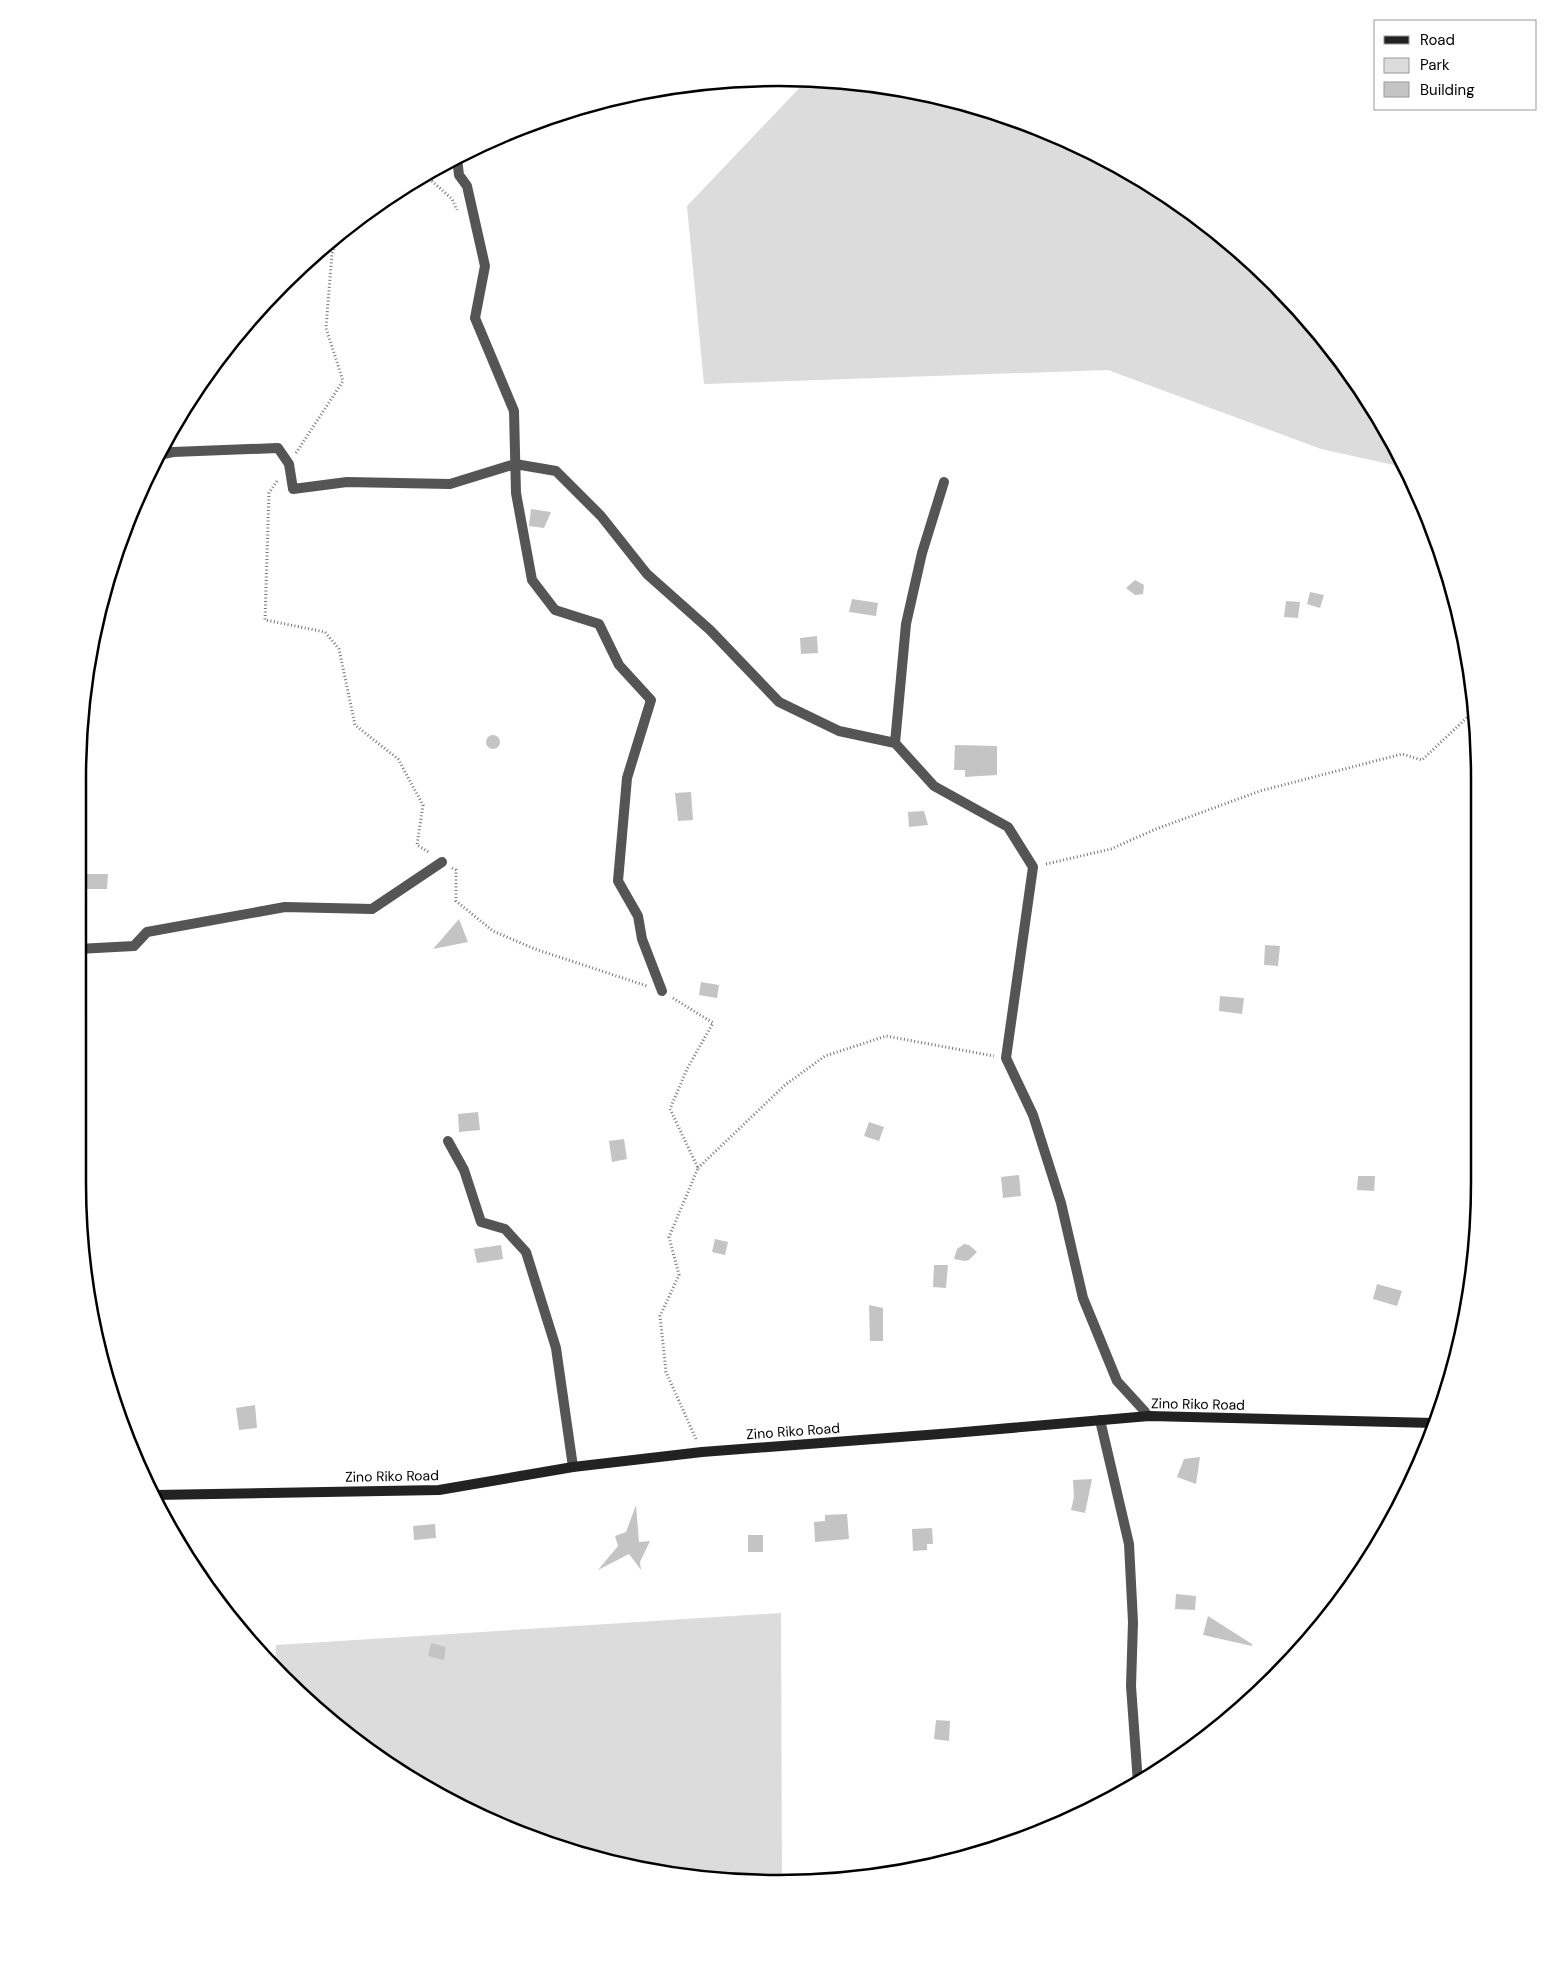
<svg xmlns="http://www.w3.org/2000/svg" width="1557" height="1961" font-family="'DM Sans',sans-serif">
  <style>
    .green { fill: #dcdcdc }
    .building { fill: #c4c4c4 }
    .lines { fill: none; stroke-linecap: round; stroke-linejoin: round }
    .path { stroke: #777; stroke-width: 3; stroke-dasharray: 1 2.5; stroke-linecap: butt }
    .street { stroke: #555; stroke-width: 10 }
    .secondary { stroke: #222; stroke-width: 10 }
    .labels { text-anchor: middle; stroke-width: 5; stroke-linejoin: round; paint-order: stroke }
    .street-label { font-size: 14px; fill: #000; stroke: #fff }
    .rim { fill: none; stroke: #000; stroke-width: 2.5 }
  </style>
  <rect width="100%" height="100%" fill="#fff"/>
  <path class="green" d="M825,79L960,101L1089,150L1205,223L1306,317L1386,428L1403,467L1321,449L1108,370L704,384L687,206L807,80Z
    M781,1613L782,1883H778L597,1860L428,1789L283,1678L275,1668L276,1645Z"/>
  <path class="building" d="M531,509L551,512L544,528L529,526Z
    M1135,580L1144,585L1143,594L1135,595L1126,588Z
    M1310,592L1324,595L1320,608L1307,604Z
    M852,599L878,603L876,616L849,612Z
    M1286,601L1300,602L1298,618L1284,617Z
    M817,636L818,653L801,654L800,638Z
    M486 742a7 7 0 1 1 14 0a7 7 0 1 1-14 0Z
    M955,745L997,746V775L965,777V770H954Z
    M691,792L693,820L678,821L675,793Z
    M924,811L928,825L909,827L908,812Z
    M86,874H108L107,889H86Z
    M459,919L468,942L433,949L447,933Z
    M1265,945L1280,946L1278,966L1264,965Z
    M701,982L719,985L717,998L699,995Z
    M1220,996L1244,998L1242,1014L1219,1011Z
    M478,1112L480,1130L459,1132L458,1114Z
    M869,1122L884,1127L879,1141L864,1136Z
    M624,1139L627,1159L612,1162L609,1141Z
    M1019,1175L1021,1196L1003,1198L1001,1177Z
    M1358,1176H1375L1374,1191L1357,1190Z
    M715,1239L728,1242L725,1255L712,1252Z
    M964,1244L969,1245L977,1252L969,1260L965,1261L954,1259L957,1249Z
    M501,1245L503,1259L477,1263L474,1249Z
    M934,1265H948L946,1288L933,1287Z
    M1377,1284L1402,1291L1397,1306L1373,1299Z
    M869,1305L883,1308V1341H870Z
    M255,1405L257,1428L239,1430L236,1408Z
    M1200,1457L1196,1484L1177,1477L1184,1459Z
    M1092,1479L1085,1513L1071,1510L1074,1497L1073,1480Z
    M636,1505L639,1542L650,1541L640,1562L641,1570L629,1554L598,1570L618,1546L615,1536L626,1532Z
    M847,1514L849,1539L815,1542L814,1522L825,1521V1515Z
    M435,1524L436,1538L414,1540L413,1526Z
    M932,1528L933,1544H927V1550L913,1551L912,1529Z
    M748,1535H763V1552H748Z
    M1176,1594L1196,1596L1195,1610L1175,1609Z
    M1208,1616L1252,1644V1646L1203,1635Z
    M431,1643L446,1647L444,1660L428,1656Z
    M936,1720L950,1721L949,1741L934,1739Z"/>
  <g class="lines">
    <path class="path" d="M424,174L452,199L457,210
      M296,453L343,381L326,328L332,253L340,235
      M277,481L269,493L265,620L325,632L339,649L355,725L398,759L423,805L417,845L430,853
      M1046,864L1111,849L1156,829L1260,791L1402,754L1422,760L1474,711
      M452,868L456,870V901L493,931L535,949L647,986
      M673,998L713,1023L687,1069L670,1109L698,1168L669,1237L679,1275L660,1316L666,1372L696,1439
      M698,1168L785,1085L825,1056L886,1036L994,1056"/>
    <path class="street" d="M457,158L459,175L467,186L485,266L475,318L514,411L516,493L532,580L555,610L599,624L619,665L651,700L627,778L618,881L638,916L642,939L662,991
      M159,455L173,452L278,448L289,464L293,489L347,482L450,484L515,464L556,471L601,516L647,574L710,630L779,702L839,731L895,743
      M944,482L922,553L906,624L895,743L934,786L1008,827L1033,867L1006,1058L1033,1115L1061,1203L1083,1298L1117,1381L1149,1416
      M78,949L134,946L147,932L285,907L372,909L442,862
      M448,1141L464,1170L481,1222L505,1229L526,1252L556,1348L573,1467
      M1100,1420L1129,1544L1133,1622L1131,1686L1138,1783"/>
    <path class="secondary" d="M155,1495L439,1490L573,1467L702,1452L953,1433L1149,1416L1434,1423"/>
  </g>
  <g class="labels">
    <g class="street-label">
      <text transform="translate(1198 1404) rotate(1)" y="5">Zino Riko Road</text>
      <text transform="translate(793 1431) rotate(-4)" y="5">Zino Riko Road</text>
      <text transform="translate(392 1476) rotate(-1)" y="5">Zino Riko Road</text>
    </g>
  </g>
  <path d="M0 0H1557V1961H0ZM778 86H779A692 692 0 0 1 1471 778V1183A692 692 0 0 1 779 1875H778A692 692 0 0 1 86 1183V778A692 692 0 0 1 778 86Z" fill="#fff" fill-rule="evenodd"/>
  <path class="rim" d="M778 86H779A692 692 0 0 1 1471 778V1183A692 692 0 0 1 779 1875H778A692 692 0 0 1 86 1183V778A692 692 0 0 1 778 86Z"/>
  <rect x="1374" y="20" width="162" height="90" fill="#ffffff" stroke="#999999"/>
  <rect x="1384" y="36" width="25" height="8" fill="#222222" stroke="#999999"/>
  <text x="1420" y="45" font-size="15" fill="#000000">Road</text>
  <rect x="1384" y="58" width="25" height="15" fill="#dcdcdc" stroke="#999999"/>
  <text x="1420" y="70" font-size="15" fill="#000000">Park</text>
  <rect x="1384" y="82" width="25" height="15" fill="#c4c4c4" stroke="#999999"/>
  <text x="1420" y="95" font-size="15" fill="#000000">Building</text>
</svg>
